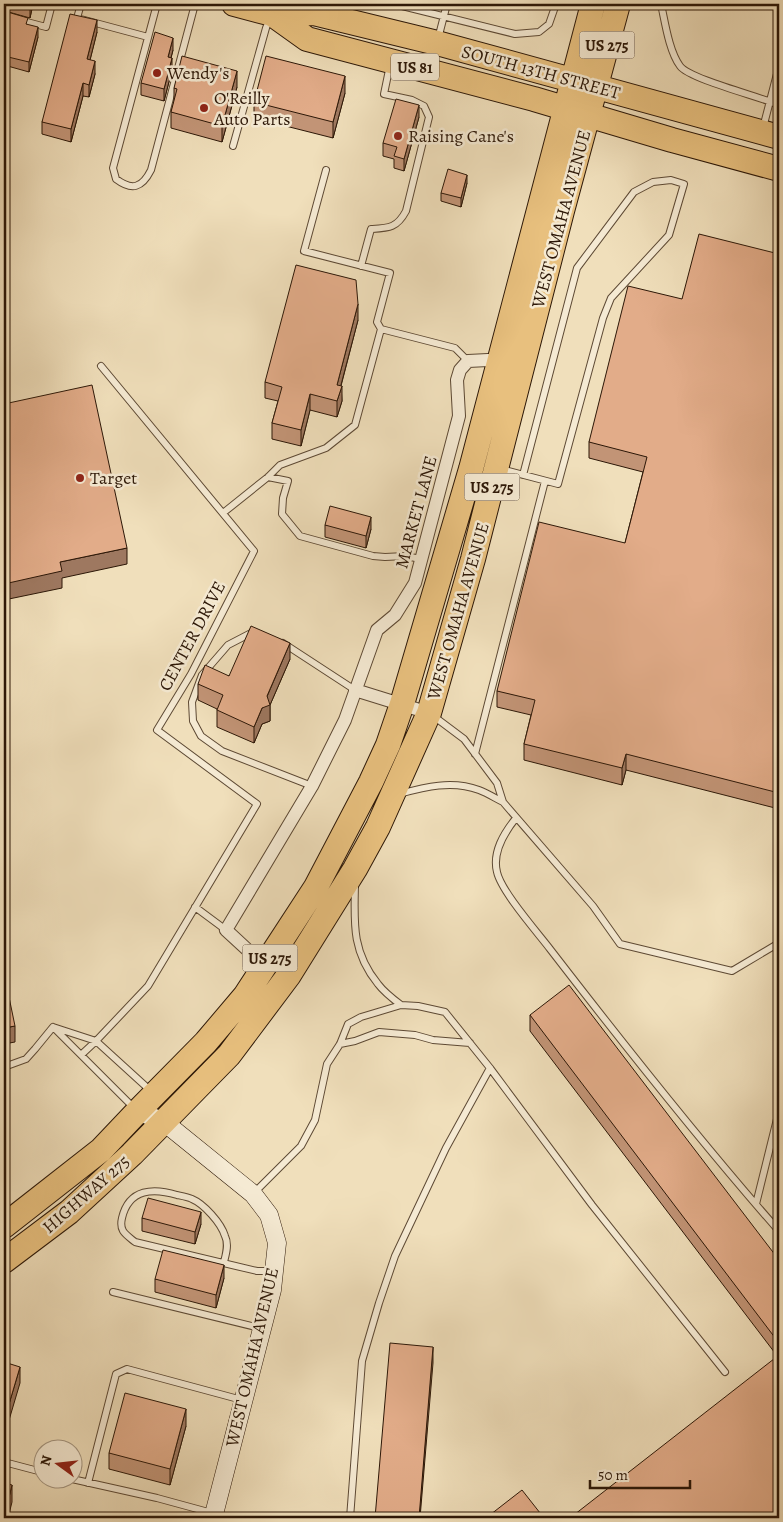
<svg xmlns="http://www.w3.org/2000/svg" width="783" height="1522" font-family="Alegreya,serif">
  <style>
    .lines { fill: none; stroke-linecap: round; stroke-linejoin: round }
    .lane-casing { stroke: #5d4934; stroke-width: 8 }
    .street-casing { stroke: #5d4934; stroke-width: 14 }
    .secondary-casing { stroke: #2c1707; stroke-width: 19 }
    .highway-casing { stroke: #2c1707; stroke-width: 26 }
    .lane { stroke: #f5ead3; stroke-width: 6 }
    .street { stroke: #f5ead3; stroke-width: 12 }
    .secondary { stroke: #f5ead3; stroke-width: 18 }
    .highway { stroke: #e8c07e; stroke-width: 24 }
    .wall { fill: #c29476; stroke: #2c1707 }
    .shaded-wall { fill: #9e7860; stroke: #2c1707 }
    .building { fill: #e2ac89; stroke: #2c1707 }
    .poi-dot { fill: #8f2418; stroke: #f5ead3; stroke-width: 2 }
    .labels { text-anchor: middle; stroke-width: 5; stroke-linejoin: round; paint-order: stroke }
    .shield { fill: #f5ead3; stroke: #685644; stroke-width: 1 }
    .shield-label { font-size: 16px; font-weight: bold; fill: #2c1707 }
    .street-label { font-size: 18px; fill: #2c1707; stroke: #f5ead3 }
    .poi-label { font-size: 18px; fill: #2c1707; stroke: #f5ead3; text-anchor: start }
  </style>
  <rect width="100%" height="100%" fill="#f0dfbb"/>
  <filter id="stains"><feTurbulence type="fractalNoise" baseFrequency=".004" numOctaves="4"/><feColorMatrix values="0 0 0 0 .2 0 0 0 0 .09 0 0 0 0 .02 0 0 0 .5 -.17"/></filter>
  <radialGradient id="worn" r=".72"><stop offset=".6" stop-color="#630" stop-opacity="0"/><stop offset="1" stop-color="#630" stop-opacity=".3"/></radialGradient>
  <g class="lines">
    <defs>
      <path id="lane" d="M81,4L77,18L148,37
        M157,4L113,168L116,179C132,191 142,188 151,170L195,4
        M394,4L515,34L539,32L549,24L556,4
        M661,4C665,22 669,51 680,66C689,79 761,97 779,105
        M4,16L46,27L52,4
        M438,39L447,4
        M763,128L779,66
        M233,146L266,28L270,18
        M326,170L304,251L390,273L377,322L381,329
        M361,266L371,229C389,228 397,228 406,211L429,117L424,106L412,100L384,94L390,65
        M501,469L558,484L603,318L611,298L669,235L684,184L671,180L653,182L634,192L577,268L523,475
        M268,477L288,481L283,498L282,514L300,536L373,556L385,557L405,556L421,559
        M223,513L268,477L280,465L326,448L355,425L381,329L455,348L468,361
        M253,632L228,645L202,675L192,702L193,721L201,736L222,751L312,786
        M283,643L355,690
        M432,715L464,739L497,783L503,802L593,906L620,944L732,971L779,943
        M475,754L545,481
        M399,794C425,787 452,780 479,790C487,793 495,798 503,802
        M516,818C504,833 492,852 497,872C501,891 537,932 550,949C624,1045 699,1140 779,1231
        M355,885C354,924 352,952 378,984C384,992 393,999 401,1005
        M195,907L226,930
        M53,1027L96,1041L152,1092
        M54,1028L135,1109
        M340,1044L355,1041L379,1032L415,1035L433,1040L470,1043
        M81,1055L96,1041L148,986L257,804L157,730L191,674L254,551L101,366
        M4,1067L26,1059L35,1049L53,1027
        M254,1193L301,1146L315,1120L327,1064L340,1044L348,1024L361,1017L401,1005L418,1006L445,1012L490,1068L592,1205L725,1372
        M756,1204L779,1111
        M224,1262C226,1254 229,1244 225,1236C221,1223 204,1204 192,1199C188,1197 182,1196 177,1195C154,1188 129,1188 122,1218C119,1231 125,1234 135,1242L257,1271H272
        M113,1292L260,1328
        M4,1462L42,1472
        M72,1479L157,1498L212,1513
        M88,1483L116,1374L127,1369L242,1400
        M350,1518L362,1361L379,1303L395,1256L446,1148L490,1068"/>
      <path id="street" d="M355,690L429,713
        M265,966L226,930L312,786L345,720L377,630L395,615L415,583L459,416L457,380L460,370L468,361L488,360L499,363"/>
      <path id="secondary" d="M138,1111L164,1122L253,1194L269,1215L277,1243L272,1290L213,1518"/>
      <path id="highway" d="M234,4L272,14L314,13L437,43L779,137
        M272,14L307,39L534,99L672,140L779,169
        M4,1226L101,1150L138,1111L206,1042L245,996L316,887L371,782L388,745L402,704L471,469L593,4
        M4,1261L69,1212L132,1154L229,1055L289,975L355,869L378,827L429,713L473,559L562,211L618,4"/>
    </defs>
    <use href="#lane" class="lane-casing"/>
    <use href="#street" class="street-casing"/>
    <use href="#secondary" class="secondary-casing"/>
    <use href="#highway" class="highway-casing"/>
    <use href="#lane" class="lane"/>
    <use href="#street" class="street"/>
    <use href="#secondary" class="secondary"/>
    <use href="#highway" class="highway"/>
  </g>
  <path class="wall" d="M4,4H33L30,18L5,11Z
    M4,11L28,25L38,37L29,72L4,65Z
    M97,32L90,60L95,74L89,97L83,96L71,142L42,134V122Z
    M173,50L171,58L172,70L164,101L141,95V83Z
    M237,87L222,142L171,128V112L174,102V88Z
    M345,93L333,138L254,118V102Z
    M419,117L404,171L394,168V159L383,156V143Z
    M467,183L461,207L441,201V193Z
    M779,254V809L626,770L622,785L524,760V744L531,715L497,707V691L625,543L643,472L589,458V442L682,299Z
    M358,320L341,386L342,401L337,417L310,410L301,446L272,439V423L278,401L265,398V382Z
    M325,525L371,529L366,548L325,537Z
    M290,659L270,705V721L262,724L254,743L217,727V709L198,700V684Z
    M530,1015L779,1260V1518L778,1357L530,1031Z
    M142,1218L201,1224L195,1244L142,1231Z
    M224,1278L216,1308L155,1292V1279Z
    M186,1426L170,1485L109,1469V1453Z"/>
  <path class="shaded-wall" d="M31,4H33L30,18V8Z
    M97,20V32L87,72V59Z
    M38,27V37L29,72V62Z
    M173,38V50L168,69V57Z
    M172,58V70L164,101V89Z
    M95,61V74L89,97V85Z
    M237,71V87L222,142V126Z
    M345,76V93L333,138V122Z
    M83,83V96L71,142V129Z
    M419,105V117L404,171V159Z
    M467,175V183L461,207V198Z
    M358,304V320L337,400V385Z
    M342,386V401L337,417V401Z
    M310,394V410L301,446V430Z
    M371,517V529L366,548V536Z
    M127,548V564L62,578V588L4,600V584L60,562Z
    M290,643V659L270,705V721L262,724L254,743V727Z
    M626,754V770L622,785V768Z
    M15,1026V1042L4,1044V1028Z
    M201,1212V1224L195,1244V1232Z
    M224,1265V1278L216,1308V1295Z
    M433,1347V1363L420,1518H419Z
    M20,1367V1383L4,1437V1421Z
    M186,1409V1426L170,1485V1469Z
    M12,1485V1502L8,1518H4Z
    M779,1512V1518H771Z"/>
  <path class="building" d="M14,4H31L30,8Z
    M4,11L28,18L26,24L38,27L29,62L4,56Z
    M70,14L97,20L87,59L95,61L89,85L83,83L71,129L42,122Z
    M155,32L173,38L168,57L172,58L164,89L141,83Z
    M182,56L237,71L222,126L171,112L177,89L174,88Z
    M266,56L345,76L333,122L254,102Z
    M396,99L419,105L404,159L394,156L397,147L383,143Z
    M448,169L467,175L461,198L441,193Z
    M699,234L779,254V793L626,754L622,768L524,744L535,700L497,691L539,522L625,543L647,457L589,442L628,286L682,299Z
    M296,265L356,280L358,304L337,385L342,386L337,401L310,394L301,430L272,423L282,387L265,382Z
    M92,385L127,548L60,562L62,571L4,584V404Z
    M330,506L371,517L366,536L325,525Z
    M251,626L290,643L267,696L270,705L262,708L254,727L217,710L223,695L198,684L205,665L229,676Z
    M4,973L15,1026L4,1028Z
    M569,985L779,1260V1343L530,1015Z
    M148,1198L201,1212L195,1232L142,1218Z
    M163,1250L224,1265L216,1295L155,1279Z
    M390,1343L433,1347L419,1518H375Z
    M779,1355V1512L771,1518H570Z
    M4,1362L20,1367L4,1421Z
    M125,1393L186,1409L170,1469L109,1453Z
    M4,1483L12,1485L4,1518Z
    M522,1490L544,1518H486Z"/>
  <g class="poi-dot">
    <circle cx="157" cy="73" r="5"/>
    <circle cx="204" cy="108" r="5"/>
    <circle cx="398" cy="136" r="5"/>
    <circle cx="80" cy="478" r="5"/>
  </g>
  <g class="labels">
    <g class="shield">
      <rect x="579.5" y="31.5" width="55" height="27" rx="4"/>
      <rect x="391" y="53.5" width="48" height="27" rx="4"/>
      <rect x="464.5" y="473.5" width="55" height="27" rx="4"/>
      <rect x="242.5" y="944.5" width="55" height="27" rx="4"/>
    </g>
    <g class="shield-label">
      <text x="607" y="51">US 275</text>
      <text x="415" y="73">US 81</text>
      <text x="492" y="493">US 275</text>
      <text x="270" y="964">US 275</text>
    </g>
    <g class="street-label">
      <text transform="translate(541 72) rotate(15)" y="6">SOUTH 13TH STREET</text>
      <text transform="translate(561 219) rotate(-75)" y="6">WEST OMAHA AVENUE</text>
      <text transform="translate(416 512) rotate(-75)" y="6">MARKET LANE</text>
      <text transform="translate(458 611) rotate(-74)" y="6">WEST OMAHA AVENUE</text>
      <text transform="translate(192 636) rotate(-62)" y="6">CENTER DRIVE</text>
      <text transform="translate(86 1194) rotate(-41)" y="6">HIGHWAY 275</text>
      <text transform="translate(252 1357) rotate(-77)" y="6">WEST OMAHA AVENUE</text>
    </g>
    <g class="poi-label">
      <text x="167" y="79">Wendy's</text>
      <text x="214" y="104">O'Reilly<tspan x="214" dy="21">Auto Parts</tspan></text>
      <text x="408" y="142">Raising Cane's</text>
      <text x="90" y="484">Target</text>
    </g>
  </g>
  <rect width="783" height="1522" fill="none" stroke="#f0dfbb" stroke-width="20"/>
  <rect x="5" y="5" width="773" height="1512" fill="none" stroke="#2c1707" stroke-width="2.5"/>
  <rect x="10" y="10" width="763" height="1502" fill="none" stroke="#2c1707"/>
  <g transform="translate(58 1464) rotate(285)"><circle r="24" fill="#f5ead3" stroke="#a59681"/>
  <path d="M0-4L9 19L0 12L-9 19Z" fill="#8f2418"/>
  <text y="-8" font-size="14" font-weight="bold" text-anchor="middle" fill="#2c1707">N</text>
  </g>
  <path d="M590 1480v8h100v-8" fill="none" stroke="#2c1707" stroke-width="2.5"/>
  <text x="598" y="1480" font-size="15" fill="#2c1707" stroke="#f5ead3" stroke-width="4" paint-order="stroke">50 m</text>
  <rect width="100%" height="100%" filter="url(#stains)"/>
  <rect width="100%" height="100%" fill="url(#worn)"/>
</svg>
